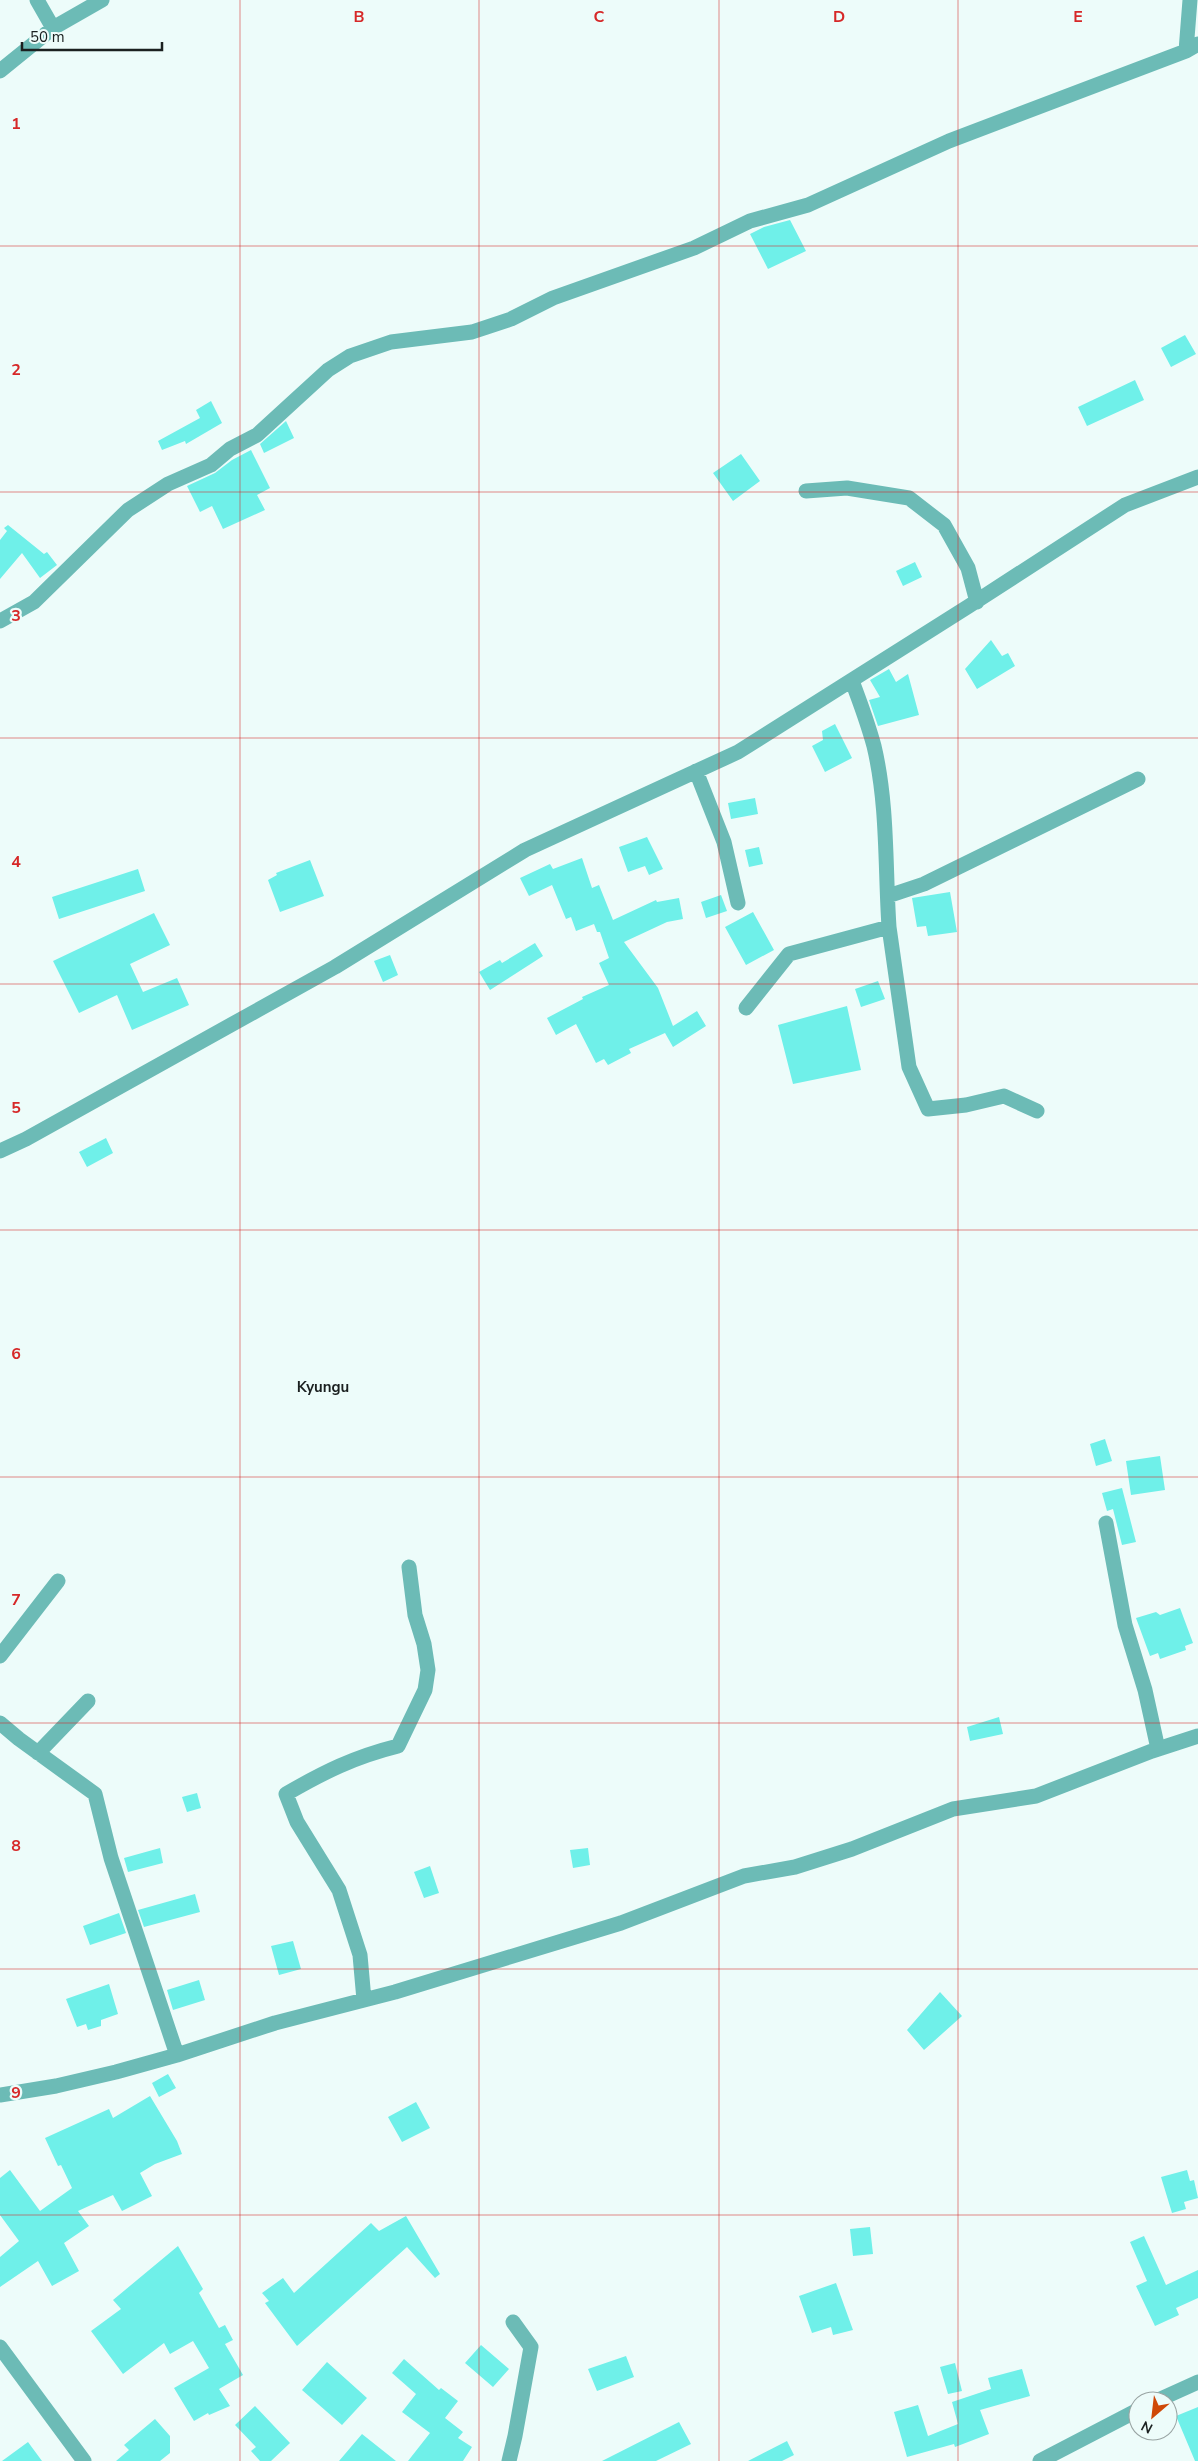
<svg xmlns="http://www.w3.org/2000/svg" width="1198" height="2461" font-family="'Nunito Sans',sans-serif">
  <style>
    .building { fill: #6ff0e9 }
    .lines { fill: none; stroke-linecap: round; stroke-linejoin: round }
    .minor { stroke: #6cbbb6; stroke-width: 15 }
    .grid { fill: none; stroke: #d62828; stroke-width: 1; stroke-opacity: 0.55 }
    .labels { text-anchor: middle; stroke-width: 4.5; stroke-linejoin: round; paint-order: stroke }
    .quarter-label { font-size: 15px; font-weight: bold; fill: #1b2020; stroke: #edfcfa }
    .grid-label { font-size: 16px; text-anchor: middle; font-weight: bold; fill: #d62828; stroke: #edfcfa; stroke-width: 4.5; stroke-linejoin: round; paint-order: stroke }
  </style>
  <rect width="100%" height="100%" fill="#edfcfa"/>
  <path class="building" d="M790,220L806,251L768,269L750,234L764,227Z
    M1185,335L1196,354L1171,367L1161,348Z
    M1135,380L1144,400L1087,426L1078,407Z
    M211,401L222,423L186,444L185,441L162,450L158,441L200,418L196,410Z
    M286,421L294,438L264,453L260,444Z
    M251,450L270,488L257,495L265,510L223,529L212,506L200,512L187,486L215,473L232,460Z
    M741,454L760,481L733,501L713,473Z
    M8,525L44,554L47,552L57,565L40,578L22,553L0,579V540L7,531L4,528Z
    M915,562L922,577L903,586L896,571Z
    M991,640L1002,656L1008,653L1015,666L977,689L965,669Z
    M889,669L896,682L908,674L919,715L878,726L869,700L880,697L870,680Z
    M835,724L852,758L825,772L812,746L823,740L822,731Z
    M755,798L758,814L731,819L728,803Z
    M647,837L663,869L649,875L645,866L628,872L619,847Z
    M759,847L763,864L749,867L745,850Z
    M582,858L592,888L599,885L613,920L656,900L657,902L679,898L683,919L667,922L624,942L658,988L673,1026L697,1011L706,1026L673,1047L665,1033L629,1049L631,1053L608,1065L604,1059L596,1063L576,1024L556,1035L547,1018L583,999L582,997L609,985L599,963L609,958L600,932H597L594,924L576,931L571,917L566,919L552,885L529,896L520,878L550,864L553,869Z
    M310,860L324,896L280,912L268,880L277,875L276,873Z
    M138,869L145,891L59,919L52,897Z
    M950,892L957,932L928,936L926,926L917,927L912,898Z
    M721,895L727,911L706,918L701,902Z
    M753,912L774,950L746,965L725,927Z
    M154,913L170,945L130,964L143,992L177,978L189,1005L132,1030L117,995L79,1013L53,961Z
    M535,943L543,956L490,990L479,972L500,960L502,963Z
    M390,955L398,975L383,982L374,961Z
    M878,981L885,999L861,1007L855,989Z
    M847,1006L861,1070L793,1084L778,1025Z
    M106,1138L113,1153L87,1167L79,1152Z
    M1105,1439L1112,1461L1096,1466L1090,1444Z
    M1160,1456L1165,1490L1131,1495L1126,1461Z
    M1122,1488L1136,1542L1122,1545L1113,1509L1107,1511L1102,1493Z
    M1180,1608L1193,1643L1185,1646L1186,1650L1160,1659L1158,1653L1150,1656L1136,1618L1156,1612L1160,1615Z
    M999,1717L1003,1734L970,1741L967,1727Z
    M197,1793L201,1808L187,1812L182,1797Z
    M160,1848L163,1863L128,1872L124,1858Z
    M588,1848L590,1865L573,1868L570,1850Z
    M430,1866L439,1893L424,1898L414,1872Z
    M195,1894L200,1912L144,1927L138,1910Z
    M119,1913L126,1933L90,1945L83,1926Z
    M293,1941L301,1969L279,1975L271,1946Z
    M199,1980L205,2000L173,2010L167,1990Z
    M109,1984L118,2014L101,2020V2026L88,2030L86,2024L77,2027L66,1999Z
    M940,1992L962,2016L924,2050L907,2030Z
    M168,2074L176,2088L159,2097L152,2083Z
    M150,2096L177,2141L182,2154L155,2164L140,2173L152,2196L122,2211L113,2195L78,2211L89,2226L64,2243L79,2271L52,2286L38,2261L0,2287V2257L19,2241L0,2215V2178L10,2170L40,2211L72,2188L61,2165L58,2166L45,2138L109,2109L113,2118Z
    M416,2102L430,2128L402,2142L388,2117Z
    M1187,2170L1190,2181L1194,2180L1198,2198L1184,2202L1186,2209L1172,2213L1161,2177Z
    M406,2216L440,2274L435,2278L407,2247L297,2346L265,2303L269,2301L262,2293L283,2278L294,2293L371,2223L379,2231Z
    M870,2227L873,2254L853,2256L850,2229Z
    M1144,2236L1166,2285L1198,2270V2298L1176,2308L1179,2315L1155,2326L1136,2286L1147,2281L1130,2242Z
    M178,2246L203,2289L199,2293L219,2328L225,2325L233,2340L225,2344L243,2375L219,2389L230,2406L209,2415L208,2413L194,2421L174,2388L209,2368L193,2341L170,2354L164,2343L123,2374L91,2331L121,2309L113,2300Z
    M836,2283L853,2330L833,2335L831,2327L812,2333L799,2296Z
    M481,2345L509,2369L493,2387L465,2363Z
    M626,2356L634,2377L597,2391L588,2369Z
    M404,2359L439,2390L441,2388L458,2401L445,2418L463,2432L458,2438L472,2447L463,2461H408L430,2433L402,2412L416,2394L392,2373Z
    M327,2362L367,2398L342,2425L302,2390Z
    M955,2363L962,2391L948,2394L940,2367Z
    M1022,2369L1030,2396L980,2410L989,2434L955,2447L954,2444L907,2457L894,2412L918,2405L928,2436L958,2424L952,2402L991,2389L988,2378Z
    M255,2406L290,2443L271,2461H260L251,2451L256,2447L235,2425Z
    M1198,2407V2461H1195L1176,2416Z
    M155,2419L170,2436V2453L160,2461H116L129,2450L124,2445Z
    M679,2422L691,2444L656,2461H602Z
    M362,2434L396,2461H339Z
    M787,2441L794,2455L782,2461H748Z
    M28,2442L42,2461H2Z"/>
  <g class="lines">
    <path class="minor" d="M37,0L53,28L102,0
      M1186,51L1190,0
      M0,71L53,28
      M806,491L847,488L909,498L944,525L968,568L977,602
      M0,621L34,602L128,510L168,484L211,465L230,449L257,435L328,370L350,356L391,342L472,332L511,319L553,298L694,248L750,221L808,205L949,141L1186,51L1198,44
      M696,771L724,842L738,903
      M888,896L924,884L1138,779
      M889,927L909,1067L928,1109L966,1105L1004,1096L1037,1111
      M746,1008L789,954L889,927C885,867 888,805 874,746C868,724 860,702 852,681
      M0,1151L26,1139L335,967L525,850L738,752L969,606L1125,505L1198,477
      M1106,1523L1125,1625L1145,1690L1158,1749
      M0,1656L58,1581
      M0,1723L19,1739L95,1794L111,1858L177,2055
      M38,1753L88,1701
      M364,2000L360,1955L339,1890L297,1822L286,1794C324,1772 354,1757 398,1746L425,1690L428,1670L424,1644L415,1615L409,1567
      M0,2095L56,2086L116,2072L177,2055L275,2023L395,1992L621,1923L744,1876L795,1867L852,1849L953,1809L1036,1796L1152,1751L1198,1736
      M0,2347L84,2461
      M1156,2401L1198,2382
      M509,2461L515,2436L531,2347L513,2322
      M1040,2461L1138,2410"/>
  </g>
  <path class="grid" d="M240,0V2461M479,0V2461M719,0V2461M958,0V2461M0,246H1198M0,492H1198M0,738H1198M0,984H1198M0,1230H1198M0,1477H1198M0,1723H1198M0,1969H1198M0,2215H1198"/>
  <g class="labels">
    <g class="quarter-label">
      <text x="323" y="1392">Kyungu</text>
    </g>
  </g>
  <g class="grid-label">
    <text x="359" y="22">B</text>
    <text x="599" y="22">C</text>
    <text x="839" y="22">D</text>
    <text x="1078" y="22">E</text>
    <text x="16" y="129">1</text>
    <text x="16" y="375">2</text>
    <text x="16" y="621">3</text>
    <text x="16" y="867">4</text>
    <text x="16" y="1113">5</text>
    <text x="16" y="1359">6</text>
    <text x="16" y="1605">7</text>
    <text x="16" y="1851">8</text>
    <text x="16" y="2098">9</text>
  </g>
  <g transform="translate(1153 2416) rotate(208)"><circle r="24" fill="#edfcfa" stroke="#99a4a3"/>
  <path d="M0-4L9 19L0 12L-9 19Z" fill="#cf4908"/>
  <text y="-8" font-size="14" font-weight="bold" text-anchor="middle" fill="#1b2020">N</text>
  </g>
  <path d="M22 42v8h140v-8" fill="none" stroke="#1b2020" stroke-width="2.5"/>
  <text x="30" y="42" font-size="15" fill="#1b2020" stroke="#edfcfa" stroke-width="4" paint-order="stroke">50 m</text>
</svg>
